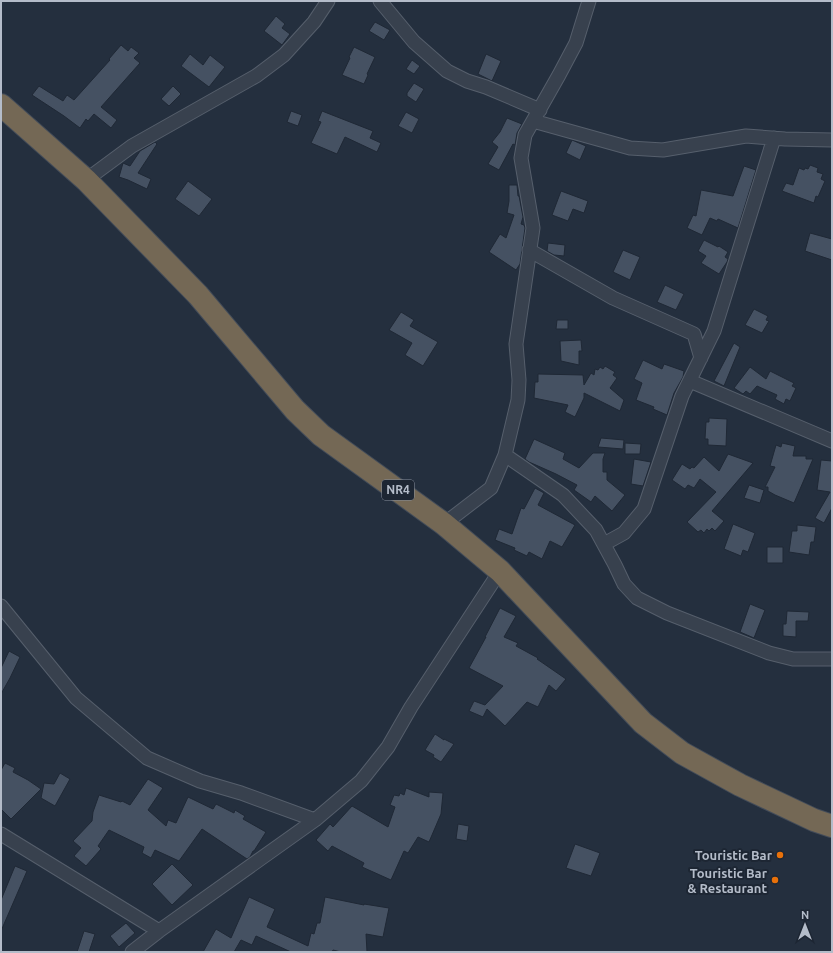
<svg xmlns="http://www.w3.org/2000/svg" width="833" height="953" font-family="Ubuntu,sans-serif">
  <style>
    .building { fill: #455162; stroke: #1f2835 }
    .lines { fill: none; stroke-linecap: round; stroke-linejoin: round }
    .street-casing { stroke: #565f6c; stroke-width: 15 }
    .highway-casing { stroke: #434c59; stroke-width: 24 }
    .street { stroke: #38414e; stroke-width: 13 }
    .highway { stroke: #746855; stroke-width: 22 }
    .food-dot { fill: #e8710a; stroke: #1d2633; stroke-width: 1.5 }
    .labels { text-anchor: middle; stroke-width: 4; stroke-linejoin: round; paint-order: stroke }
    .shield { fill: #1d2633; stroke: #878f9c; stroke-width: 1 }
    .shield-label { font-size: 12px; font-weight: bold; fill: #b4bcc9 }
    .poi-label { font-size: 13px; font-weight: bold; fill: #b4bcc9; stroke: #1d2633; text-anchor: end }
  </style>
  <rect width="100%" height="100%" fill="#242f3e"/>
  <path class="building" d="M276,16L285,24L282,28L290,34L282,45L264,31Z
    M375,22L390,30L384,40L369,31Z
    M121,45L128,51L131,47L139,53L134,58L140,63L101,107L117,120L111,128L94,114L88,121L86,119L80,128L64,116L32,95L39,86L63,101L67,95L74,100L110,60L109,59Z
    M354,47L375,57L367,74L368,75L364,84L342,75L350,58L349,57Z
    M190,54L203,65L210,55L225,67L209,87L181,66Z
    M486,54L501,61L492,81L478,74Z
    M412,60L420,66L414,74L406,69Z
    M414,83L424,89L416,102L407,96V93Z
    M173,86L181,94L169,106L161,99Z
    M291,111L302,115L298,126L287,122Z
    M322,111L373,131L370,138L381,143L377,152L345,137L337,154L311,143L321,122L318,121Z
    M406,112L419,119L412,133L398,126Z
    M507,118L522,124L517,133L515,145L513,144L499,170L488,164L498,147L492,142L500,132Z
    M572,140L586,146L580,160L566,153Z
    M155,142L157,144L138,173L151,179L147,189L128,180L119,177L123,163L130,166L140,151Z
    M810,165L818,168L817,172L823,174L821,179L825,181L818,197L816,196L814,203L782,191L786,183L793,185L799,168L804,170L805,168L808,169Z
    M744,166L756,170L738,228L718,219L717,221L710,218L702,235L687,228L693,215L696,216L701,190L733,196Z
    M188,181L212,199L199,216L175,199Z
    M509,185H517L518,196H519L523,217L521,224L524,225L525,228L520,264L516,270L489,252L500,234L506,238L514,215L507,213L509,201Z
    M561,191L588,201L584,213L573,209L568,221L552,215Z
    M810,233L832,239V260L805,251Z
    M704,240L718,247L719,246L728,252L725,257L728,259L727,262L719,274L701,263L706,256L698,251Z
    M548,243L565,245L564,256L554,255L547,251Z
    M623,250L640,257L630,280L613,272Z
    M665,285L684,294L676,310L657,302Z
    M754,309L768,316L766,320L769,321L762,333L745,325Z
    M401,312L414,320L410,326L438,342L423,366L405,355L412,343L389,330Z
    M557,320H568V329H556Z
    M581,340L582,351H579V365L561,361L560,341Z
    M734,343L740,347L724,386L714,381Z
    M643,360L662,369L664,364L684,371L683,377L674,393L667,415L653,409L654,407L636,400L642,383L634,379Z
    M605,366L615,372L613,375L617,378L610,388L624,400L620,411L584,393V398L575,417L565,412L568,405L534,398L535,382H538V374L583,375L584,385L591,373L594,375L595,369L598,370L600,367L603,369Z
    M750,367L766,379L770,371L794,383L792,386L796,388L790,401L786,399L784,404L775,399L777,395L757,386L750,394L746,391L743,394L734,388Z
    M709,418L727,419L726,446L708,445V439H705L706,422H709Z
    M601,438L624,440L623,449L598,447Z
    M534,439L565,453L563,459L579,468L593,453H605L603,459V472H607V480L625,495L612,511L595,496L591,502L574,490L577,485L556,474L529,462L525,459Z
    M625,443L641,444L640,454H625Z
    M782,443L795,446L793,456H806V459H813L794,503L775,495L768,491V487H765L775,467L770,466L776,445L781,447Z
    M728,454L753,463L712,511L724,521L715,531L712,528L709,531L707,529L704,533L701,530L698,532L687,522L716,492L700,479L694,488L688,485L685,489L672,480L682,464L690,469L692,467L694,468L704,457L719,471Z
    M634,459L651,462L643,486L631,484Z
    M821,460L832,461V508L824,523L815,518L830,492L817,490Z
    M749,485L764,490L760,503L744,498Z
    M535,488L544,493L538,505L575,525L562,547L550,541L542,559L529,552L527,556L514,550L515,548L495,540L499,529L512,534L521,508L524,509Z
    M733,524L755,533L748,552L743,550L741,556L724,549Z
    M797,525L816,527L814,542H811L809,555L789,552L792,531H797Z
    M767,547H783V563H767Z
    M750,604L765,610L754,638L740,632Z
    M500,608L516,616L504,637L518,643L516,646L538,658L537,659L566,679L556,691L549,685L538,707L527,702L505,726L487,709L483,717L469,711L474,701L485,705L503,686L469,668L486,637H485Z
    M787,611L809,612L808,621H796V637L783,636V624H786Z
    M9,651L20,657L10,678L1,694V668Z
    M435,734L444,740V739L454,744L441,762L433,757L434,755L425,750Z
    M5,763L15,768L13,772L28,780L41,789L11,819L1,809V770Z
    M60,773L70,779L55,806L41,798L44,783L54,784Z
    M148,779L163,788L148,810L166,826L168,820L176,823L188,797L213,809L216,804L234,813L235,810L245,816L243,819L266,832L254,851H253L250,857L247,859L202,829L179,861L155,850L151,858L142,853L144,847L109,830L98,846L101,849L86,866L74,856L81,848L73,841L92,821L93,812L99,795L121,802L122,801L130,805Z
    M406,788L429,797V792L443,793L441,814L429,842L418,837L408,853L404,851L391,880L362,867L364,863L332,846L328,851L316,840L330,824L333,827L352,806L388,827L395,807L390,805L394,795L399,796L400,793L404,795Z
    M458,824L469,826L467,841L456,839Z
    M575,844L600,853L591,876L566,868Z
    M172,864L193,885L172,905L152,884Z
    M15,866L27,871L1,931V900Z
    M249,897L275,909L267,927L308,946L311,933L314,934L317,923H320L325,897L364,905V904L389,908L383,937L366,934L367,952H341L333,950L332,952H291L256,936L252,945L241,940L234,952H203L216,929L231,938Z
    M126,923L135,933L119,947L110,936Z
    M84,931L95,934L89,952H77Z"/>
  <g class="lines">
    <defs>
      <path id="street" d="M380,1L414,42L447,71L467,81L486,87L540,110
        M533,121L630,148L663,150L746,136L785,139L832,140
        M86,180L132,146L256,76L284,55L314,22L328,1
        M529,250L613,298L694,334L701,358
        M690,381L832,441
        M505,455L563,495L596,530L615,565L624,584L637,598L667,613L769,653L793,659H832
        M444,524L491,488L505,455L518,400L519,380L516,344L533,228L521,158L525,135L559,75L576,43L589,1
        M604,544L624,533L644,509L682,396L714,331L774,138
        M1,606L76,698L147,758L200,781L241,793L315,820
        M1,834L159,931
        M132,952L159,931L315,820L361,781L388,747L411,707L500,571"/>
      <path id="highway" d="M1,105L86,180L198,295L295,410L321,435L444,524L500,571L643,723L682,753L740,785L814,820L832,826"/>
    </defs>
    <use href="#street" class="street-casing"/>
    <use href="#highway" class="highway-casing"/>
    <use href="#street" class="street"/>
    <use href="#highway" class="highway"/>
  </g>
  <g class="food-dot">
    <circle cx="780" cy="855" r="4"/>
    <circle cx="775" cy="880" r="4"/>
  </g>
  <g class="labels">
    <rect class="shield" x="382" y="480" width="32" height="20" rx="3"/>
    <g class="shield-label">
      <text x="398" y="494">NR4</text>
    </g>
    <g class="poi-label">
      <text x="772" y="860">Touristic Bar</text>
      <text x="767" y="878">Touristic Bar<tspan x="767" dy="15">&amp; Restaurant</tspan></text>
    </g>
  </g>
  <rect width="833" height="953" fill="none" stroke="#b4bcc9" stroke-width="4"/>
  <g transform="translate(805 925)" stroke="#1d2633" stroke-width="3" paint-order="stroke">
  <path d="M0-3L7 15L0 10L-7 15Z" fill="#b4bcc9"/>
  <text y="-6" font-size="11" font-weight="bold" text-anchor="middle" fill="#b4bcc9">N</text>
  </g>
</svg>
